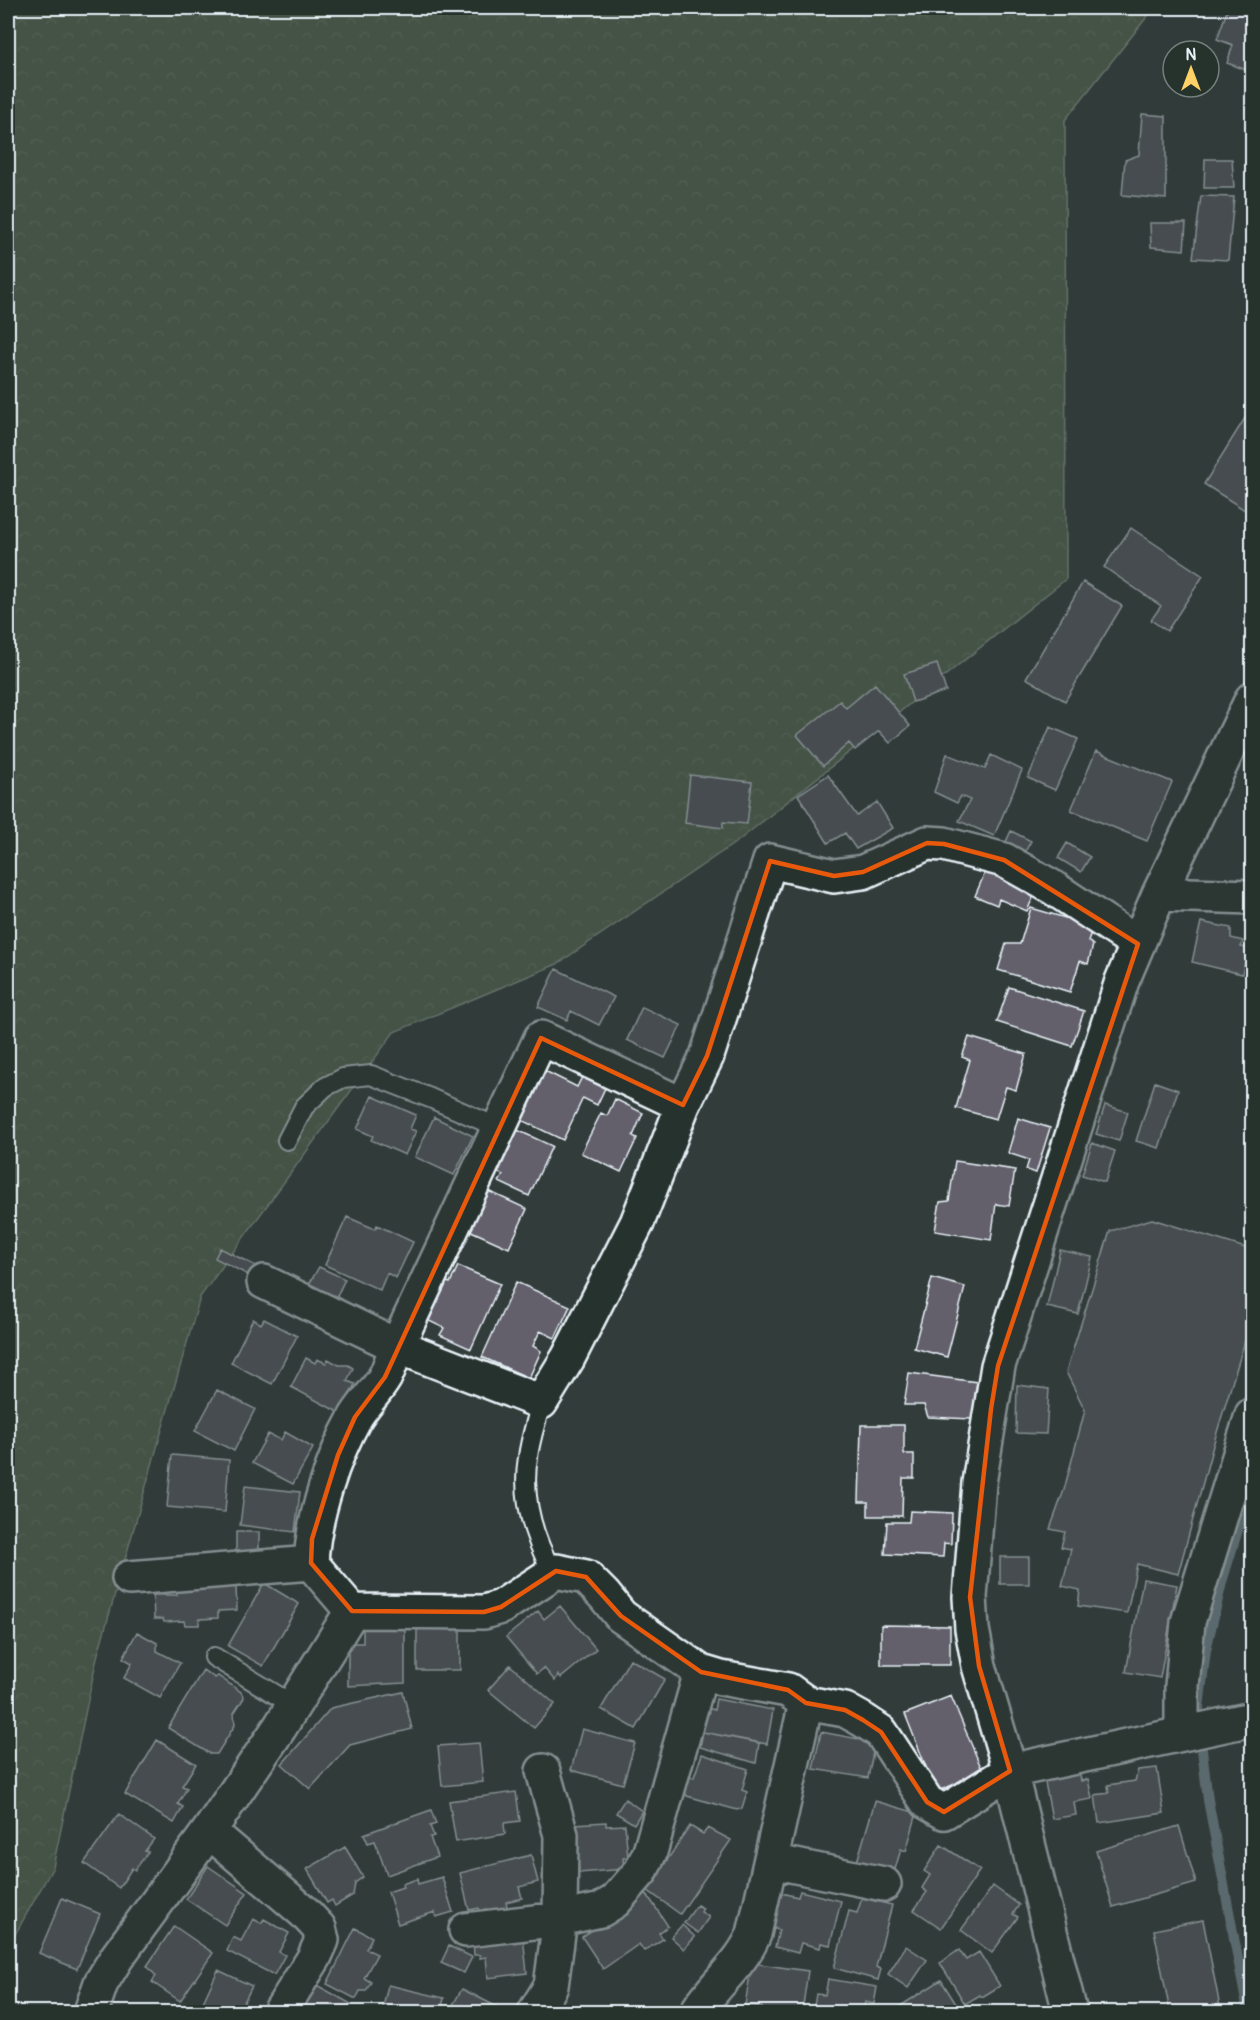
<svg xmlns="http://www.w3.org/2000/svg" width="1260" height="2020" font-family="Pangolin,sans-serif">
  <style>
    .forest { fill: url(#forest-crowns); stroke: #a2b0a6; stroke-width: 1.5 }
    .lines { fill: none; stroke-linecap: round; stroke-linejoin: round }
    .stream { stroke: #8da0aa; stroke-width: 10 }
    .building { fill: #63606c; stroke: #e8f1f8; stroke-width: 1.5 }
    .service-casing { stroke: #e8f1f8; stroke-width: 22 }
    .minor-casing { stroke: #e8f1f8; stroke-width: 38 }
    .service { stroke: #26332d; stroke-width: 18 }
    .minor { stroke: #26332d; stroke-width: 33 }
    .marked { fill: none; stroke: #e8590c; stroke-width: 4.5; stroke-linejoin: round }
  </style>
  <defs>
    <pattern id="forest-crowns" width="20" height="18" patternUnits="userSpaceOnUse" patternTransform="scale(1.5)"><rect width="20" height="18" fill="#5c7054"/><path d="M2 6a3 3 0 1 1 6 0M12 15a3 3 0 1 1 6 0" fill="none" stroke="#73856d"/></pattern>
  </defs>
  <rect width="100%" height="100%" fill="#323c3a"/>
  <filter id="ink" filterUnits="userSpaceOnUse"><feTurbulence type="fractalNoise" baseFrequency=".0167" numOctaves="2"/><feDisplacementMap in="SourceGraphic" scale="12" xChannelSelector="R" yChannelSelector="G"/><feConvolveMatrix kernelMatrix="1 2 1 2 8 2 1 2 1" color-interpolation-filters="sRGB"/></filter>
  <g filter="url(#ink)">
    <path class="forest" d="M8,8H1154L1065,120L1066,579L738,841L557,964L394,1032L200,1297L97,1657L53,1867L8,1947Z"/>
    <g class="lines">
      <path class="stream" d="M1248,2012L1208,1800L1198,1716L1206,1650L1222,1582L1252,1484"/>
    </g>
    <path class="building" d="M1228,8H1252V72L1227,63L1233,45L1217,39Z
      M1142,114L1166,116V199L1122,195L1125,160L1139,155Z
      M1205,159H1232L1234,188H1204Z
      M1201,196L1234,197L1228,260L1193,258Z
      M1150,223H1186L1184,250L1151,247Z
      M1245,418L1252,423L1251,514L1204,484Z
      M1131,528L1203,576L1167,631L1151,620L1161,606L1104,567Z
      M1083,582L1122,606L1065,701L1026,678Z
      M937,664L946,691L913,702L904,674Z
      M875,684L910,726L890,743L879,731L855,750L849,743L823,766L797,735L840,701L846,708Z
      M1050,727L1078,739L1055,790L1028,778Z
      M1096,751L1172,782L1147,841L1071,810Z
      M947,754L985,769L991,755L1022,770L994,836L959,821L970,800L961,796L957,803L934,792Z
      M690,775L752,782L747,824L723,822V828L685,823Z
      M828,775L857,816L877,802L893,828L856,849L845,833L828,843L798,795Z
      M1011,831L1031,841L1022,857L1004,846Z
      M1067,843L1090,857L1081,872L1058,858Z
      M989,863L1039,884L1027,911L999,899L997,905L975,896Z
      M1031,908L1093,926L1088,941L1093,945L1088,964L1080,961L1070,992L998,970L1006,944H1020Z
      M1201,922L1231,928V938L1243,941L1241,947L1249,948L1242,974L1192,962Z
      M556,969L614,997L599,1025L571,1011L567,1020L538,1007Z
      M1009,987L1084,1011L1072,1046L997,1022Z
      M642,1007L681,1025L665,1058L627,1040Z
      M969,1037L1026,1054L1016,1090L1006,1087L996,1119L956,1108L970,1060L962,1057Z
      M543,1070L577,1087L582,1077L605,1088L597,1105L583,1098L563,1140L519,1119Z
      M1155,1082L1178,1090L1159,1148L1136,1141Z
      M372,1096L416,1115L410,1129L416,1131L405,1155L371,1140L373,1136L357,1129Z
      M615,1099L643,1113L633,1136L637,1138L621,1172L581,1153L601,1113L607,1116Z
      M1105,1105L1128,1112L1119,1141L1096,1134Z
      M434,1117L473,1136L454,1175L415,1157Z
      M1018,1118L1050,1128L1036,1173L1026,1170L1029,1160L1008,1153Z
      M515,1129L552,1146L529,1196L499,1182L503,1175L495,1171Z
      M1092,1143L1115,1151L1105,1182L1082,1175Z
      M955,1161L1015,1170L1009,1206L996,1204L991,1240L935,1231L940,1202L949,1201Z
      M486,1190L527,1209L509,1248L469,1230Z
      M347,1217L375,1229L377,1225L413,1242L396,1278L387,1273L380,1290L325,1265Z
      M1152,1219L1252,1250V1318L1214,1442L1178,1574L1137,1564L1127,1613L1078,1606L1080,1590L1062,1586L1071,1549L1061,1547L1065,1532L1050,1529L1064,1490L1085,1410L1066,1372L1110,1231Z
      M220,1248L260,1268L254,1278L215,1258Z
      M1060,1250L1092,1257L1078,1314L1047,1307Z
      M458,1266L500,1284L471,1349L440,1335L444,1328L427,1320L445,1281L450,1283Z
      M319,1267L345,1279L334,1302L307,1288Z
      M932,1278L965,1287L947,1357L914,1348Z
      M516,1282L570,1306L555,1338L540,1331L533,1346L541,1351L529,1378L482,1357Z
      M253,1319L261,1324L264,1319L297,1336L272,1384L231,1363Z
      M306,1358L315,1363L317,1359L326,1363L328,1359L339,1365H348L353,1368L347,1381L355,1384L340,1413L291,1387Z
      M909,1373L977,1382L972,1419L928,1417L924,1405H904Z
      M1017,1385L1049,1389L1046,1434L1016,1433Z
      M217,1390L255,1409L234,1451L195,1431Z
      M861,1425H904V1454H914V1478H903L902,1516H868V1502H859Z
      M285,1432L313,1448L293,1484L252,1463L268,1434L281,1440Z
      M172,1455L229,1460L225,1512L167,1507Z
      M245,1486L300,1492L295,1532L240,1525Z
      M910,1511L952,1513L951,1544L944,1543L943,1557L885,1554L887,1522H909Z
      M236,1532H259V1554H236Z
      M1000,1557H1029V1584H1000Z
      M1143,1579L1177,1585L1160,1678L1126,1672Z
      M264,1583L299,1604L263,1666L228,1646Z
      M236,1587L237,1610L218,1611V1618L199,1619V1625H185L184,1621L164,1622L163,1619H154L153,1595H177L176,1589Z
      M560,1606L596,1649L561,1678L558,1675L555,1681L544,1668L537,1674L506,1637L538,1611L544,1619Z
      M881,1625L950,1626V1665H881Z
      M363,1626H405V1683L348,1686V1643H363Z
      M460,1626V1670H417V1627Z
      M137,1632L157,1643V1651L180,1663L160,1698L124,1678L132,1663L123,1658Z
      M630,1659L665,1679L636,1729L601,1709Z
      M510,1665L555,1704L534,1728L488,1690Z
      M203,1670L215,1678L218,1676L241,1692L244,1698L234,1713L235,1725L217,1754H210L168,1728Z
      M403,1692L412,1729L350,1745L310,1789L282,1764L331,1708Z
      M951,1696L983,1772L936,1792L905,1714Z
      M716,1699L773,1710L767,1744L703,1732L708,1708L714,1710Z
      M582,1729L635,1743L623,1784L571,1770Z
      M703,1732L759,1743L756,1763L700,1747Z
      M821,1732L875,1742L868,1778L813,1769Z
      M157,1740L196,1764L182,1786L187,1788L178,1804L183,1807L174,1823L125,1794Z
      M479,1743L483,1782L442,1786L438,1746Z
      M702,1754L748,1769L742,1790L747,1792L742,1808L737,1810L687,1796L684,1790L687,1778L694,1777Z
      M1157,1768L1164,1813L1099,1823L1095,1795L1109,1793L1108,1785L1135,1781L1138,1770Z
      M1079,1770L1081,1781L1088,1779L1092,1799L1074,1802L1076,1815L1052,1819L1044,1777Z
      M516,1792L520,1821L504,1823L505,1834L456,1842L449,1801Z
      M625,1799L642,1811L634,1824L616,1813Z
      M875,1801L917,1813L906,1851L901,1849L893,1876L856,1865Z
      M431,1810L436,1824L430,1826L434,1836L430,1837L437,1857L387,1875L375,1841L368,1843L364,1834Z
      M119,1814L154,1839L145,1851L148,1852L135,1870L132,1868L119,1888L84,1863Z
      M606,1822V1826L625,1825L628,1858H623L624,1869L579,1873L575,1824Z
      M690,1826L703,1834L708,1828L731,1840L680,1914L647,1890Z
      M1179,1826L1196,1883L1113,1907L1096,1851Z
      M941,1845L980,1870L941,1928L914,1910L927,1892L922,1888L930,1875L924,1871Z
      M345,1847L363,1877L355,1883L353,1895L335,1906L332,1900L327,1903L307,1869Z
      M531,1855L538,1882L519,1887L522,1898L506,1902L508,1910L482,1917L479,1908L469,1910L460,1873Z
      M208,1866L247,1893L225,1925L186,1899Z
      M442,1877L453,1912L436,1917L435,1912L398,1924L388,1892L403,1887L402,1884L417,1879L418,1884Z
      M993,1886L1019,1905L1013,1914L1018,1917L992,1953L961,1930Z
      M800,1891L841,1901L830,1945L821,1943L820,1948L801,1943L798,1953L775,1947L779,1930L772,1928L781,1893L798,1897Z
      M646,1893L668,1926L659,1933L663,1939L644,1951L639,1944L603,1969L582,1937Z
      M62,1898L100,1914L77,1969L39,1953Z
      M862,1898L892,1905L876,1967L881,1969L878,1980L834,1968L849,1911L857,1913Z
      M697,1905L703,1908L701,1912L709,1917L698,1933L684,1923Z
      M253,1919L261,1923L264,1919L289,1933L279,1952L285,1955L274,1975L227,1951L233,1937L241,1941Z
      M1203,1920L1221,2012H1170L1154,1930Z
      M682,1925L695,1937L684,1949L671,1937Z
      M174,1926L213,1953L180,2001L152,1982L156,1976L147,1966Z
      M355,1928L372,1937L366,1949L377,1954L364,1978L371,1982L366,1991H360L356,1999L327,1984Z
      M523,1936L527,1973L488,1978L486,1957L480,1958V1955H474L473,1940Z
      M449,1946L472,1957L464,1973L441,1963Z
      M906,1946L927,1960L908,1988L888,1974Z
      M959,1950L966,1960L979,1952L1000,1986L982,1997L980,1995L965,2004L940,1963Z
      M752,1963L808,1971L802,2012H762V2007L745,2005Z
      M218,1970L252,1986L239,2012H202L199,2011Z
      M828,1979L877,1987L874,2004L865,2002L863,2012H813L816,1994L825,1995Z
      M941,1980L961,2012H891Z
      M315,1984L351,2004L346,2012H299Z
      M388,1985L444,1998L441,2012H382Z
      M462,1989L507,2012H455L450,2010Z"/>
    <g class="lines">
      <defs>
        <path id="service" d="M287,1140L304,1107L325,1087L343,1078L371,1075L430,1098L499,1128
          M541,1402C537,1420 530,1439 528,1457C521,1499 533,1537 553,1573
          M214,1657L293,1705"/>
        <path id="minor" d="M1159,894L1252,897
          M264,1282L397,1346L541,1402L568,1358L637,1223L683,1105L707,1056L770,861L834,876L863,872L927,843L944,844L1004,860L1052,887L1138,944
          M129,1578L311,1563
          M352,1611L484,1612L501,1607L556,1571L586,1577L604,1595L621,1616L701,1672L650,1852L641,1871L615,1901L601,1910L560,1919L466,1930
          M701,1672L721,1678L788,1690L806,1703L845,1710L863,1720L881,1732L927,1802L944,1812L1010,1771L1252,1719
          M1182,1732V1686L1188,1622L1252,1415
          M209,1831L304,1912L319,1928L322,1940L314,1958L280,2012
          M771,1861L884,1884
          M91,2012L101,1983L117,1957L209,1831L280,1727L352,1611L311,1563C313,1518 333,1457 355,1418C364,1403 377,1391 385,1377C390,1367 393,1356 397,1346L541,1038L683,1105
          M535,2012L551,1986L560,1919L561,1835L543,1771
          M697,2012C713,1985 742,1964 754,1934L806,1703
          M1070,2012L1010,1771L979,1666L972,1629L970,1597L979,1483L998,1366L1122,981L1159,894L1252,699"/>
      </defs>
      <use href="#service" class="service-casing"/>
      <use href="#minor" class="minor-casing"/>
      <use href="#service" class="service"/>
      <use href="#minor" class="minor"/>
    </g>
  </g>
  <path d="M0 0H1260V2020H0ZM927,843L944,844L1004,860L1138,944L998,1366L991,1409L970,1597L979,1666L1010,1771L944,1812L927,1802L881,1732L863,1720L845,1710L806,1703L788,1690L701,1672L621,1616L586,1577L556,1571L501,1607L484,1612L352,1611L311,1563L312,1539L338,1455L355,1417L385,1377L541,1038L683,1105L707,1056L770,861L834,876L863,872Z" fill="#323c3a" fill-opacity=".55" fill-rule="evenodd"/>
  <path class="marked" d="M927,843L944,844L1004,860L1138,944L998,1366L991,1409L970,1597L979,1666L1010,1771L944,1812L927,1802L881,1732L863,1720L845,1710L806,1703L788,1690L701,1672L621,1616L586,1577L556,1571L501,1607L484,1612L352,1611L311,1563L312,1539L338,1455L355,1417L385,1377L541,1038L683,1105L707,1056L770,861L834,876L863,872Z"/>
  <rect width="1260" height="2020" fill="none" stroke="#26332d" stroke-width="30"/>
  <rect x="15" y="15" width="1230" height="1990" fill="none" stroke="#e8f1f8" stroke-width="2" filter="url(#ink)"/>
  <g transform="translate(1191 69)"><circle r="28" fill="#26332d" stroke="#747f7e" stroke-width="1.5"/>
  <path d="M0-4.5L10 22L0 15L-10 22Z" fill="#ffd166"/>
  <text y="-9" font-size="16" font-weight="bold" text-anchor="middle" fill="#e8f1f8">N</text>
  </g>
</svg>
